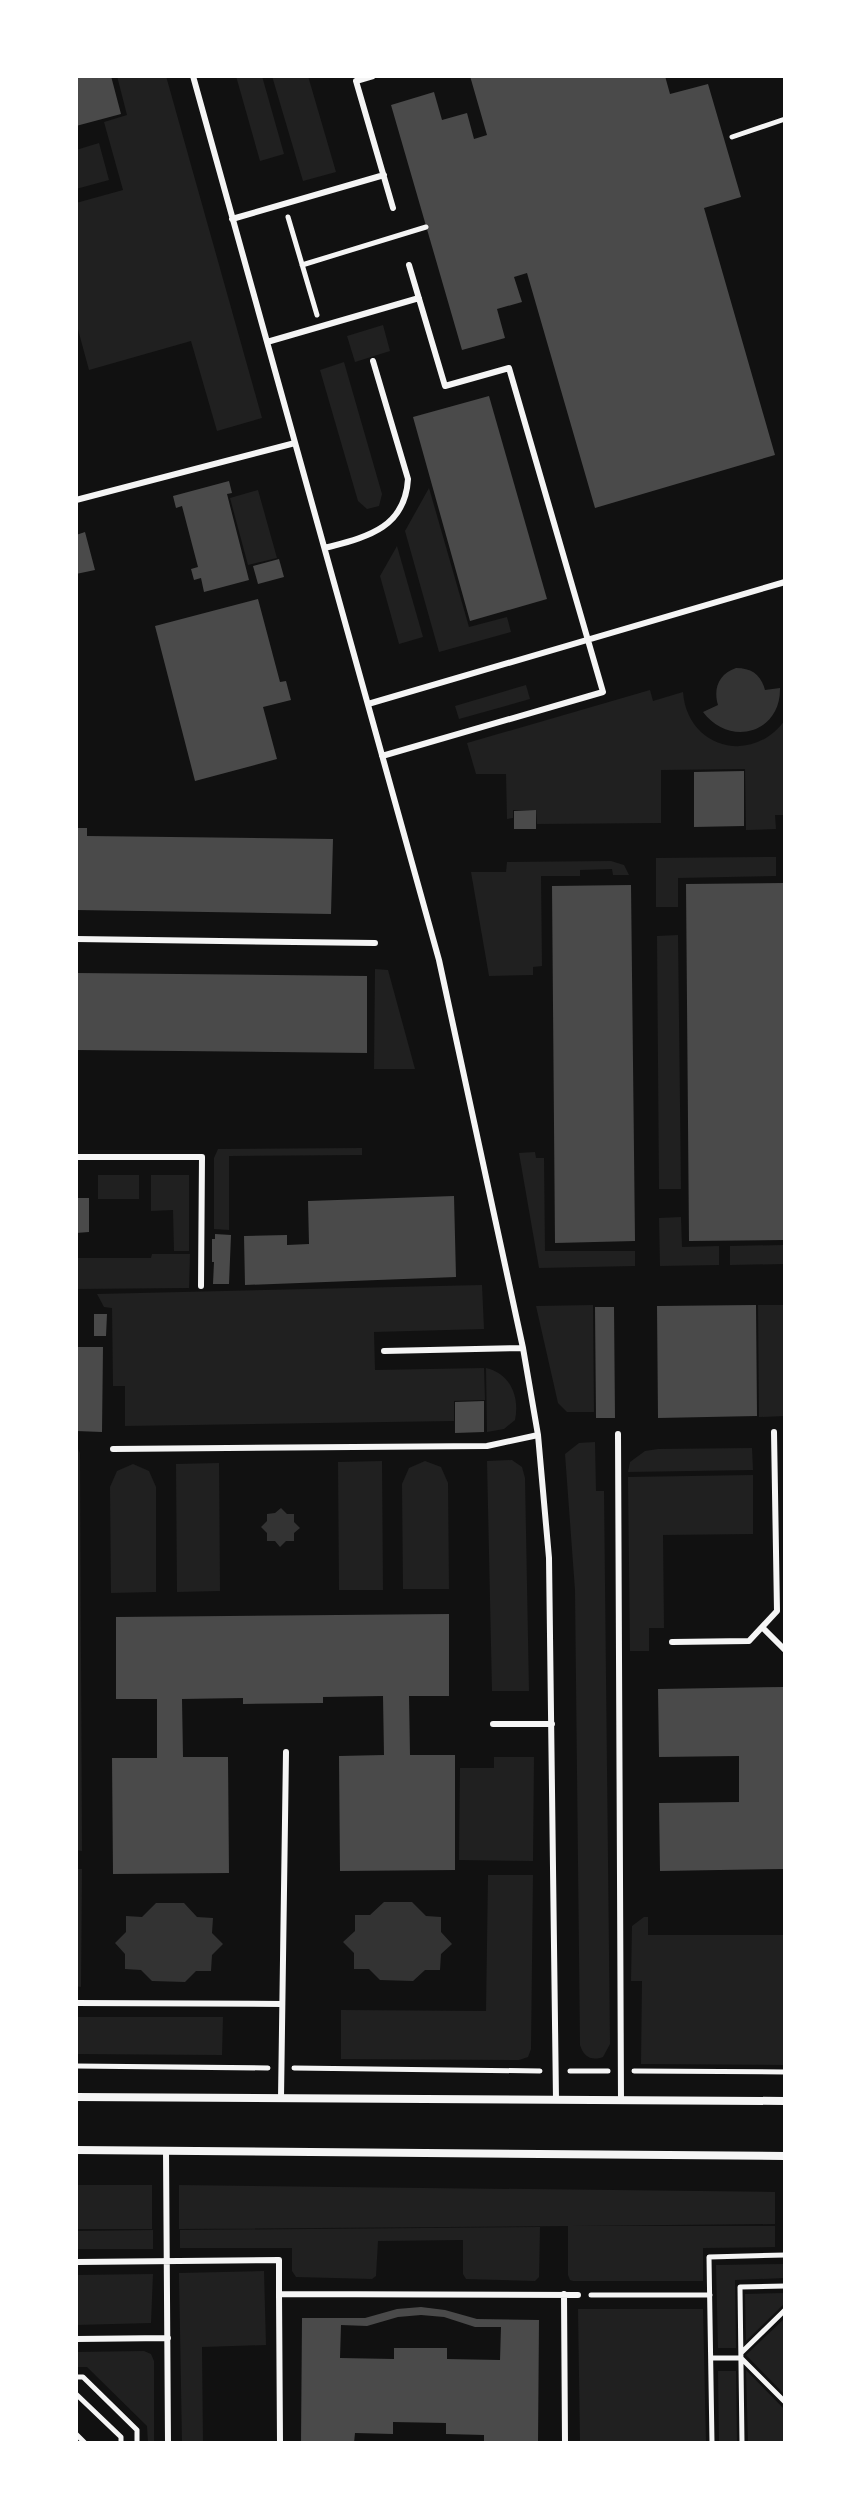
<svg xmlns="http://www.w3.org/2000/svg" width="861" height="2519" font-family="'IBM Plex Serif',serif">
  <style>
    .green { fill: #202020 }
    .water { fill: #333 }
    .building { fill: #4a4a4a; fill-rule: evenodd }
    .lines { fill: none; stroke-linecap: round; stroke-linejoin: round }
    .path { stroke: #f5f5f5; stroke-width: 5 }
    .service { stroke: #f5f5f5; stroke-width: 6 }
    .minor { stroke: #f5f5f5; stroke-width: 8 }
  </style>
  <rect width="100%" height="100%" fill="#111"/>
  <path class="green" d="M117,76H166L262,418L217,431L191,341L89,370L76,322V203L123,190L104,122L127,115Z
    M236,76H262L284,154L260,161Z
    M272,76H308L336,172L303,181Z
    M99,143L109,180L76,189V150Z
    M383,325L390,351L355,362L347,336Z
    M344,362L382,494L379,506L367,509L358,501L320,370Z
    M429,488L469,627L507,617L511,632L439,652L405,531Z
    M258,490L277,558L248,565L230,498Z
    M397,546L423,637L399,644L380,576Z
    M526,685L530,699L459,719L455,706Z
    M650,690L653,701L683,692C687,748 752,766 785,720V815H775L776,829L746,830L745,769L661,770V823L537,824L536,810H513V818L507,819L506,774H476L467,743Z
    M776,857V876L678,878V907H656V858Z
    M611,861L624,865L629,875H613L612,869L580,870V876H541L542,966L533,967V975L489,976L471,872H506L507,862Z
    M678,935L681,1189H659L657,936Z
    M375,969L388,970L415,1069H374Z
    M362,1148V1155L229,1156V1230L214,1229V1158L218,1149Z
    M535,1152L536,1158H544L545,1251H635V1266L539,1268L519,1153Z
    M98,1175H139V1199H98Z
    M151,1175H189V1251H174L173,1210L151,1211Z
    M681,1217L682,1247L719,1246V1265L660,1266L659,1218Z
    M784,1245V1264L730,1265V1246Z
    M152,1254H190L189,1288L76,1289V1258H151Z
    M482,1285L484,1329L374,1332L375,1370L484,1368L485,1400L454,1401V1421L125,1426V1386H113L112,1308L104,1307L97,1294Z
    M593,1305L594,1412H567L558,1403L536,1306Z
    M758,1305H785V1416L759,1417Z
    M486,1368C510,1373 520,1397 515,1420L504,1429L487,1432Z
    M595,1442L596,1491H604L610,2044L603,2057C591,2061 584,2057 580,2045L575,1590L565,1454L579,1443Z
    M76,1445L80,1453L82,1851L76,1850Z
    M752,1448L753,1470L628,1472L630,1462L645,1451L658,1449Z
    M512,1460L522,1467L525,1478L529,1691H492L487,1461Z
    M382,1461L383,1590H339L338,1462Z
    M425,1461L441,1467L448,1483L449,1589H403L402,1484L409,1468Z
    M219,1463L220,1591L177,1592L176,1464Z
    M133,1464L149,1471L156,1487V1592L111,1593L110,1487L117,1471Z
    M753,1475V1534L663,1535L664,1628H649V1651H630L628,1477Z
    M494,1757H534L533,1861L459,1860L460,1768H494Z
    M76,1869H82L81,1987L76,1986Z
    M488,1875H533L531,2049L528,2057L519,2060L341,2059V2010L486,2011Z
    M644,1917H648V1935H785V2065L641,2064L642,1981H631L632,1926Z
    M76,2017H223L222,2055L76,2054Z
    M76,2185H152V2229H76Z
    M179,2185L775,2192V2224L573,2226H775V2247L703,2248V2281H573L570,2280L568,2275V2226L179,2229Z
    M540,2227L539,2277L535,2281L466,2279L463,2274V2240L378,2241L376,2276L372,2279L296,2277L292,2271V2248H180V2230Z
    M153,2230V2249H76V2231Z
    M785,2264V2278L735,2280L736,2348H718L716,2265Z
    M264,2271L266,2345L202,2347L203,2443H182L179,2273Z
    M153,2274L151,2323L76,2325V2275Z
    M785,2293V2303L746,2341L745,2294Z
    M578,2309H703L706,2443H580Z
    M785,2318V2395L746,2355Z
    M144,2351L151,2354L154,2361V2443H148L147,2426L87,2367H76V2352Z
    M746,2370L785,2410V2443H748Z
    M718,2371H736L737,2443H719Z"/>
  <path class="water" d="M736,668C752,668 761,675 765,690L780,688C781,734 729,747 703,712L718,705C713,688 719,674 736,668Z
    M281,1508L287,1514H294V1522L300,1528L294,1533V1541H286L280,1547L275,1541H267V1533L261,1527L267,1521V1514L275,1513Z
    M384,1902H412L426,1916L441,1917V1932L452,1944L441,1954L440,1970H425L413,1981L380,1980L369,1969H354V1953L343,1942L355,1931V1915H370Z
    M156,1903H184L197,1917L213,1918L212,1933L223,1944L212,1955L211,1971H196L185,1982L152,1981L141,1970L125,1969V1954L115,1943L126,1932V1916L142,1917Z"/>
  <path class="building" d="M76,76H111L121,114L76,126Z
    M470,76H665L670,94L708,84L741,197L704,208L775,455L595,508L527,273L514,277L522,302L497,309L505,338L462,350L391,105L434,92L442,120L467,113L474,139L487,135Z
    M489,396L547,599L470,621L413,417Z
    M229,481L232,493L227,494L249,580L204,592L201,578L194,580L191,569L198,567L182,506L176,508L173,496Z
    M85,532L95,570L76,574V535Z
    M279,559L284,577L258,584L253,566Z
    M258,599L280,682L286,681L291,700L263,707L277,759L195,781L155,626Z
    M744,771V826L694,827V772Z
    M536,810V829H514V811Z
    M76,828H87V836L333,839L331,914L76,910Z
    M785,883V1240L689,1241L686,884Z
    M631,885L635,1241L555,1243L552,886Z
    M76,973L367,976V1053L76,1050Z
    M454,1196L456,1277L245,1285L244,1236L287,1235V1245L309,1244L308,1201Z
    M76,1198H89V1232L76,1233Z
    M215,1234L231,1235L229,1284H213L214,1262H212V1239H215Z
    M756,1305L757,1416L658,1418L657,1306Z
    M595,1307H614L615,1418H596Z
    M94,1314H107L106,1336H94Z
    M76,1347H103L102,1432L76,1431Z
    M484,1401V1432L455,1433V1402Z
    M449,1614V1696H409L410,1755H455V1870L340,1871L339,1756L384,1755L383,1696L323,1697V1703L243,1704V1698L182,1699L183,1757H228L229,1873L113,1874L112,1758H157V1699H116V1617Z
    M785,1687V1869L660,1871L659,1803L739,1802V1756L659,1757L658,1689Z
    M421,2307L445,2310L477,2319L539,2320L538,2443H484V2435L446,2434V2423L393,2422V2434L355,2433L354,2443H301L302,2318H365L397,2309ZM421,2315L444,2317L475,2327H501L500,2360L447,2359V2348H394V2359L340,2358L341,2325L367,2326L398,2317Z"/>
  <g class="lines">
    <path class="path" d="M732,137L785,119
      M288,217L317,315
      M302,265L426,227
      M76,2066L268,2068
      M294,2068L540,2071
      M570,2071H608
      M634,2071L785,2072
      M591,2295H710
      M741,2353L785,2310
      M711,2358H741L785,2402
      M76,2377H83L137,2430V2443
      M76,2394L121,2437V2443
      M76,2434L85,2443
      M712,2443L709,2257L785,2255
      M742,2443L740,2287L785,2286"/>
    <path class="service" d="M193,76L439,960L523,1348L538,1435L549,1558L556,2100
      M373,76L356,81L393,208
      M232,219L384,175
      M267,342L419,298
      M76,500L295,443
      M325,548C366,537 405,529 408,479L373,361
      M368,704L785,582
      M382,756L603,692L509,368L445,386L409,265
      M76,939L375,943
      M76,1157H202L201,1286
      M384,1351L523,1348
      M618,1434L621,2101
      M113,1449L487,1446L538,1435
      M762,1627L785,1650
      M672,1642L749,1641L777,1611L774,1432
      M493,1724H552
      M76,2003L282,2004
      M281,2098L286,1752
      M166,2151L168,2443
      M76,2262L279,2260V2294L578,2295
      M279,2294L280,2443
      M564,2294L565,2443
      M76,2339L168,2338"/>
    <path class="minor" d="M76,2097L785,2101
      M76,2150L785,2156"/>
  </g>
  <rect width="861" height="2519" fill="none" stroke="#ffffff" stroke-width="156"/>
</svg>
